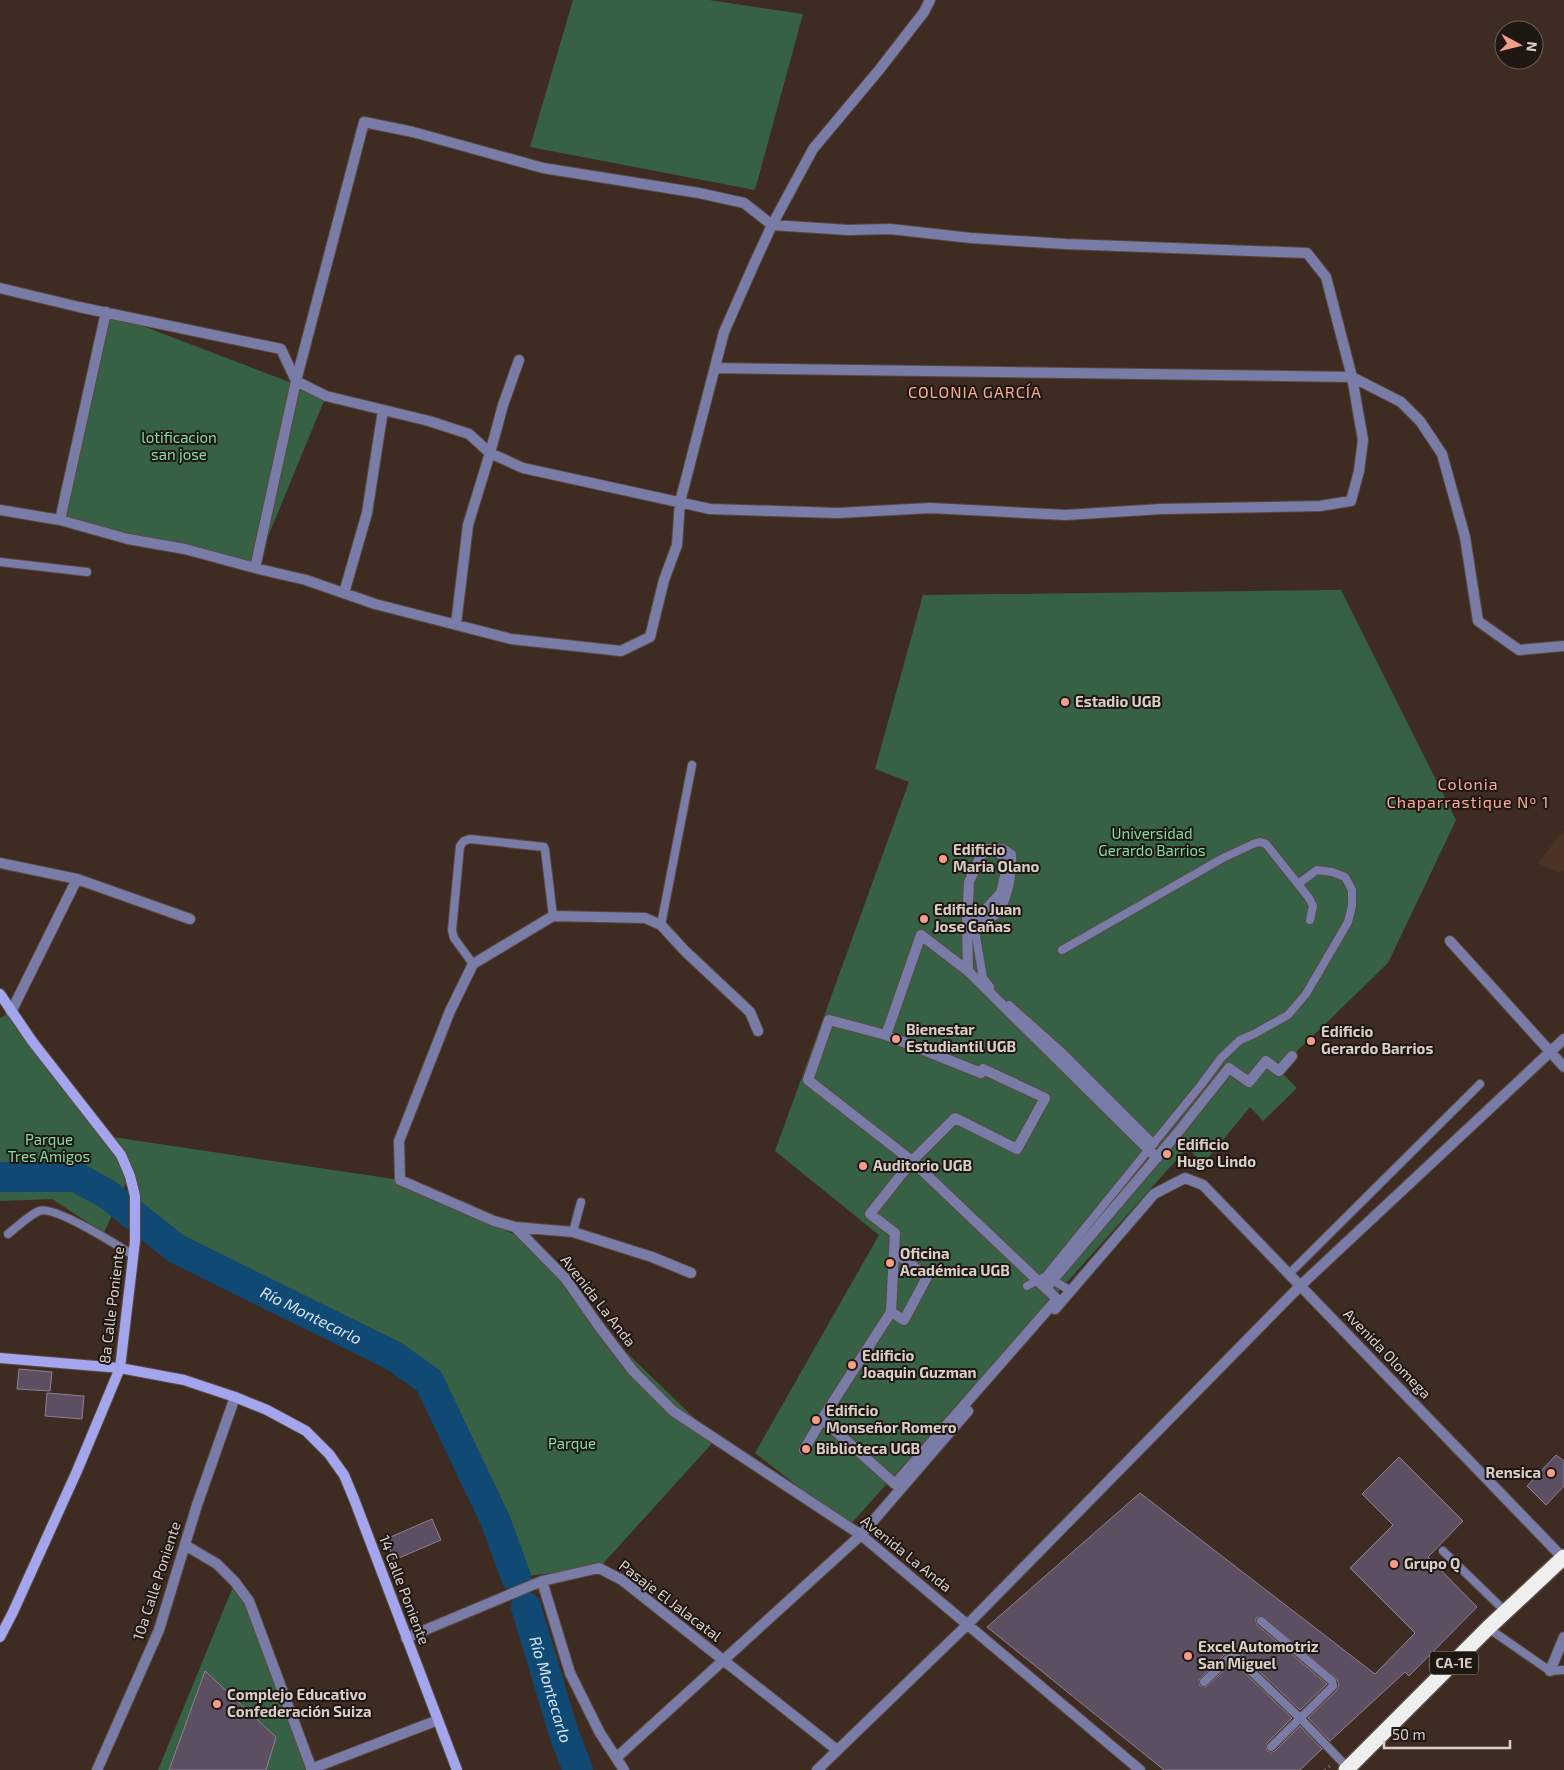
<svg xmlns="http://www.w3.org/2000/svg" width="1564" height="1770" font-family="'Exo 2',sans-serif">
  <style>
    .built { fill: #4b3325 }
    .green { fill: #376145 }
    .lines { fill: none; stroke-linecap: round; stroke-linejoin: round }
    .river { stroke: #104974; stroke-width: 30 }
    .building { fill: #5b4f61; stroke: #8d8093 }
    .lane-casing { stroke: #5a4940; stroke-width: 10 }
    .street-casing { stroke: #5a4940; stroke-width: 12 }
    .secondary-casing { stroke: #5a4940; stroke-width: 12 }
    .highway-casing { stroke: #5a4940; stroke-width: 18 }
    .path { stroke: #897a72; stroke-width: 3; stroke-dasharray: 1 4; stroke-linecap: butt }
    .lane { stroke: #7a7ca8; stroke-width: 8 }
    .street { stroke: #7a7ca8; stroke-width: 10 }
    .secondary { stroke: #a3a5ed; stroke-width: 10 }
    .highway { stroke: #efefef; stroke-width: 15 }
    .poi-dot { fill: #f49e8a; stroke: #1f1712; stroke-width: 2 }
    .labels { text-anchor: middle; stroke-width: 4; stroke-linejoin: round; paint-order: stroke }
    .shield { fill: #1f1712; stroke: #a29791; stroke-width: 1 }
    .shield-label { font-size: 14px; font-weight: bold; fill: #dacec8 }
    .park-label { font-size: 15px; fill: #84dda1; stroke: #1f1712 }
    .poi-label { font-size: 15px; font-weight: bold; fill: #dacec8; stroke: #1f1712; text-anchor: start }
    .street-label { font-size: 15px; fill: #dacec8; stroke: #1f1712 }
    .neighbourhood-label { font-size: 16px; letter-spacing: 1px; fill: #fbaa97; stroke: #1f1712 }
    .water-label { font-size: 16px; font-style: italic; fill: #d4e3f0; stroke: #1f1712 }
  </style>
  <rect width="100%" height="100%" fill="#3e2c22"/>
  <path class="built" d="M1564,830V871L1558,873L1538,863Z"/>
  <path class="green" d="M573,0H709L803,14L755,190L530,147Z
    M106,312L326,396L255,568L61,520Z
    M1341,590L1456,820L1388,963L1292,1056L1282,1073L1297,1088L1263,1121L1250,1107L1204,1163L1187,1148L849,1526L755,1453L879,1235L775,1151L909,782L875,769L923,595Z
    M11,1012L106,1136L400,1180L530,1242L598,1325L716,1439L599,1568L516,1577L470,1466L429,1381L305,1314L177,1249L135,1196L127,1181L104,1233L52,1199L0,1201V1018Z
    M235,1582L312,1770H158Z"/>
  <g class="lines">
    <g class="river">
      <path id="s1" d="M0,1177H76L107,1194L177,1249L394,1356L429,1381L496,1522L516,1577"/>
      <path id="s2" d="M526,1607L564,1734L578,1770"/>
    </g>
  </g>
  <path class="building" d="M19,1369L52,1372L50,1391L17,1389Z
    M47,1393L84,1396L82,1419L45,1416Z
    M1556,1455L1564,1461V1486L1546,1505L1527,1486Z
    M1399,1457L1463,1521L1428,1557L1477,1607L1409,1676L1405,1672L1330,1741L1308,1718L1337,1690L1339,1685L1337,1679L1262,1616L1256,1618V1622L1257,1625L1327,1684L1300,1710L1241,1654L1232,1651L1224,1655L1199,1680L1200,1686L1206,1687L1231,1664L1234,1663L1292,1718L1267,1743L1266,1748L1267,1751L1272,1752L1275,1751L1300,1726L1322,1749L1300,1770H1164L987,1627L1140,1493L1375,1674L1415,1633L1350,1568L1393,1525L1362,1494Z
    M432,1519L441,1540L394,1560L386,1539Z
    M205,1671L276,1737L266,1770H169Z"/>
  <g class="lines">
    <defs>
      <path id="lane" d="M0,562L87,572
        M973,919L983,978L990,987
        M661,925L692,765
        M975,925C981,922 991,920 996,915C1009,902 1013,870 1012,854L1003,848L991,849
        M1062,950L1223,858L1253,844L1260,842L1266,844L1309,898L1313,906L1310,920
        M473,964L454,938L452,930L460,846L464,841L470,839L544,847L545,850L553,916
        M1009,1005L1064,1054L1154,1144
        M573,1232L581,1202
        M8,1234C17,1227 28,1216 39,1211C54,1205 117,1245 133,1255
        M1289,1274L1480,1084
        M1049,1278L1071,1291
        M1027,1286L1046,1276L1201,1085L1221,1058L1240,1040L1254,1034L1288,1015L1306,994L1348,922L1352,906V890L1345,877L1332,872L1317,870L1298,884
        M1443,1551L1506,1612
        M1261,1621L1332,1681L1333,1686L1271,1747
        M1488,1628L1550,1671L1564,1670
        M1204,1682L1228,1659L1232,1657L1237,1658L1301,1719L1348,1768"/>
      <path id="street" d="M0,288L79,307L281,349L296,381L326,396L429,421L469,434L490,453L523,468L710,509L838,513L930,508L1066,515L1161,509L1320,506L1351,501L1359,471L1363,440L1352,377L1326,277L1307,253L1065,244L971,238L890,229L848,230L772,225L744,203L699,193L543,168L413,132L364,122L296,381L255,568
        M715,368L1352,377L1401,402L1420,421L1442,454L1465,537L1478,621L1519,650L1564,646
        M0,510L60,520L128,539L185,549L255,568L306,580L375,604L511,639L621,651L650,637L664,580L677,545L680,502L724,332L754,264L772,225L813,149L879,70L924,12L930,0
        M60,520L106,312
        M344,593L367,513L383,410
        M456,624L468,525L490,453L503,405L519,360
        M0,863L77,879L190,919
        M1450,941L1564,1067
        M968,971L1157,1158
        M11,1012L77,879
        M758,1031L750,1012L685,951L661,925L645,918L553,916L473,964L450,1011L399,1141L400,1180L494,1221L515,1227L565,1278L598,1325L633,1371L673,1411L861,1535L1140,1770
        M886,1035L981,1073L983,1069L1045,1098L1017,1149L955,1118L912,1161L870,1214L895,1233L891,1312L822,1419L895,1484L1057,1299L912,1161L808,1080L829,1020L886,1035L921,935L968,971L967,923L969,882L984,849H993L1006,858L1008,863L1001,893L968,929
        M515,1227L573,1232L652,1257L691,1273
        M1046,1288L1175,1136L1229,1068L1249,1082L1266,1061L1279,1071L1292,1056
        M1055,1309L1154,1194L1185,1178L1203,1185L1563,1558
        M891,1312L904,1320L927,1277L894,1251
        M804,1450L822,1419
        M185,1545L217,1564L235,1582L249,1601L312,1770
        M542,1581L570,1673L600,1733L624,1770
        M406,1638L542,1581L599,1568L622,1580L837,1750
        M1550,1671L1564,1637
        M616,1758L861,1535L968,1411
        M311,1769L438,1720
        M97,1770L159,1630L197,1505L235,1397
        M817,1770L968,1624L1300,1286L1564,1039"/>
      <path id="secondary" d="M0,994L32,1041L121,1155L130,1176L135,1196V1241L120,1368L77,1471L13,1612L0,1637
        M0,1358L120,1368L184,1380L235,1397L267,1410L306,1431L329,1454L344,1475L354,1499L457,1770"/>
      <path id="highway" d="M1346,1770L1488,1628L1564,1557"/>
    </defs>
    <use href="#lane" class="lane-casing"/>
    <use href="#street" class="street-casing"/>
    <use href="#secondary" class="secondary-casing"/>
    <use href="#highway" class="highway-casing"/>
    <path class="path" d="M1325,1770L1331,1765"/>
    <use href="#lane" class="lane"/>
    <use href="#street" class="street"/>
    <use href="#secondary" class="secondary"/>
    <use href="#highway" class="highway"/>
  </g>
  <g class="poi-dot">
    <circle cx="1065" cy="702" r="5"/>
    <circle cx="943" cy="859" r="5"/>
    <circle cx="924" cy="919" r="5"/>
    <circle cx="896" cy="1039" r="5"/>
    <circle cx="1311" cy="1041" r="5"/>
    <circle cx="1167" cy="1154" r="5"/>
    <circle cx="863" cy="1166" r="5"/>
    <circle cx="890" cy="1263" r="5"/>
    <circle cx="852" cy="1365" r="5"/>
    <circle cx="816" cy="1420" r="5"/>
    <circle cx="806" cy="1449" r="5"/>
    <circle cx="1551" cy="1473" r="5"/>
    <circle cx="1394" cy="1564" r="5"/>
    <circle cx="1188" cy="1656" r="5"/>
    <circle cx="217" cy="1704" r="5"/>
  </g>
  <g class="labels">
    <rect class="shield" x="1430" y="1651.5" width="48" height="23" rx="4"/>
    <g class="shield-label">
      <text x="1454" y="1668">CA-1E</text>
    </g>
    <g class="park-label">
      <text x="179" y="443">lotificacion<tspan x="179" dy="17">san jose</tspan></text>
      <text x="1152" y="839">Universidad<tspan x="1152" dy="17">Gerardo Barrios</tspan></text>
      <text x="49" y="1145">Parque<tspan x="49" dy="17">Tres Amigos</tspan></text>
      <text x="572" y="1449">Parque</text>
    </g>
    <g class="poi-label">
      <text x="1075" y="707">Estadio UGB</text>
      <text x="953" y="855">Edificio<tspan x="953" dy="17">Maria Olano</tspan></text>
      <text x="934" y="915">Edificio Juan<tspan x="934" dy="17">Jose Cañas</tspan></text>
      <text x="906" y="1035">Bienestar<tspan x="906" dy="17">Estudiantil UGB</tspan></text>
      <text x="1321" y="1037">Edificio<tspan x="1321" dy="17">Gerardo Barrios</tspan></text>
      <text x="1177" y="1150">Edificio<tspan x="1177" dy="17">Hugo Lindo</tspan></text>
      <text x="873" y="1171">Auditorio UGB</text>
      <text x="900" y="1259">Oficina<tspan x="900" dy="17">Académica UGB</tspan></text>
      <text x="862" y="1361">Edificio<tspan x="862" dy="17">Joaquin Guzman</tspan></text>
      <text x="826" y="1416">Edificio<tspan x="826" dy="17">Monseñor Romero</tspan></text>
      <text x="816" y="1454">Biblioteca UGB</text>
      <text x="1541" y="1478" text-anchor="end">Rensica</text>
      <text x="1404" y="1569">Grupo Q</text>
      <text x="1198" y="1652">Excel Automotriz<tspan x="1198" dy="17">San Miguel</tspan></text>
      <text x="227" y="1700">Complejo Educativo<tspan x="227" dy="17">Confederación Suiza</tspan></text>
    </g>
    <g class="street-label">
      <text transform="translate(598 1301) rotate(52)" y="5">Avenida La Anda</text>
      <text transform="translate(112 1305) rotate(-83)" y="5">8a Calle Poniente</text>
      <text transform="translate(1387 1354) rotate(46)" y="5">Avenida Olomega</text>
      <text transform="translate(906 1554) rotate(39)" y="5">Avenida La Anda</text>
      <text transform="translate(157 1581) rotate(-72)" y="5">10a Calle Poniente</text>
      <text transform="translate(404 1590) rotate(69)" y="5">14 Calle Poniente</text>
      <text transform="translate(670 1601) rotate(37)" y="5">Pasaje El Jalacatal</text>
    </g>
    <g class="neighbourhood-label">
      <text x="975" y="398">COLONIA GARCÍA</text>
      <text x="1468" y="790">Colonia<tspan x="1468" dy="18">Chaparrastique Nº 1</tspan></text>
    </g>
    <g class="water-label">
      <text dy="6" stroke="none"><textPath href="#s1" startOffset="350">Río Montecarlo</textPath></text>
      <text dy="6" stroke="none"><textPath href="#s2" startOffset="86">Río Montecarlo</textPath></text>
    </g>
  </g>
  <g transform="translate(1519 45) rotate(97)"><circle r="24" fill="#1f1712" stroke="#6a605b"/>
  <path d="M0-4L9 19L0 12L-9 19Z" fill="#f49e8a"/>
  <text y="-8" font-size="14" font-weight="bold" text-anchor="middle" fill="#dacec8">N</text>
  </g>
  <path d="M1384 1740v8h126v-8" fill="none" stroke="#dacec8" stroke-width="2.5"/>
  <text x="1392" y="1740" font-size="15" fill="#dacec8" stroke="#1f1712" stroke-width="4" paint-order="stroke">50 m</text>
</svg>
